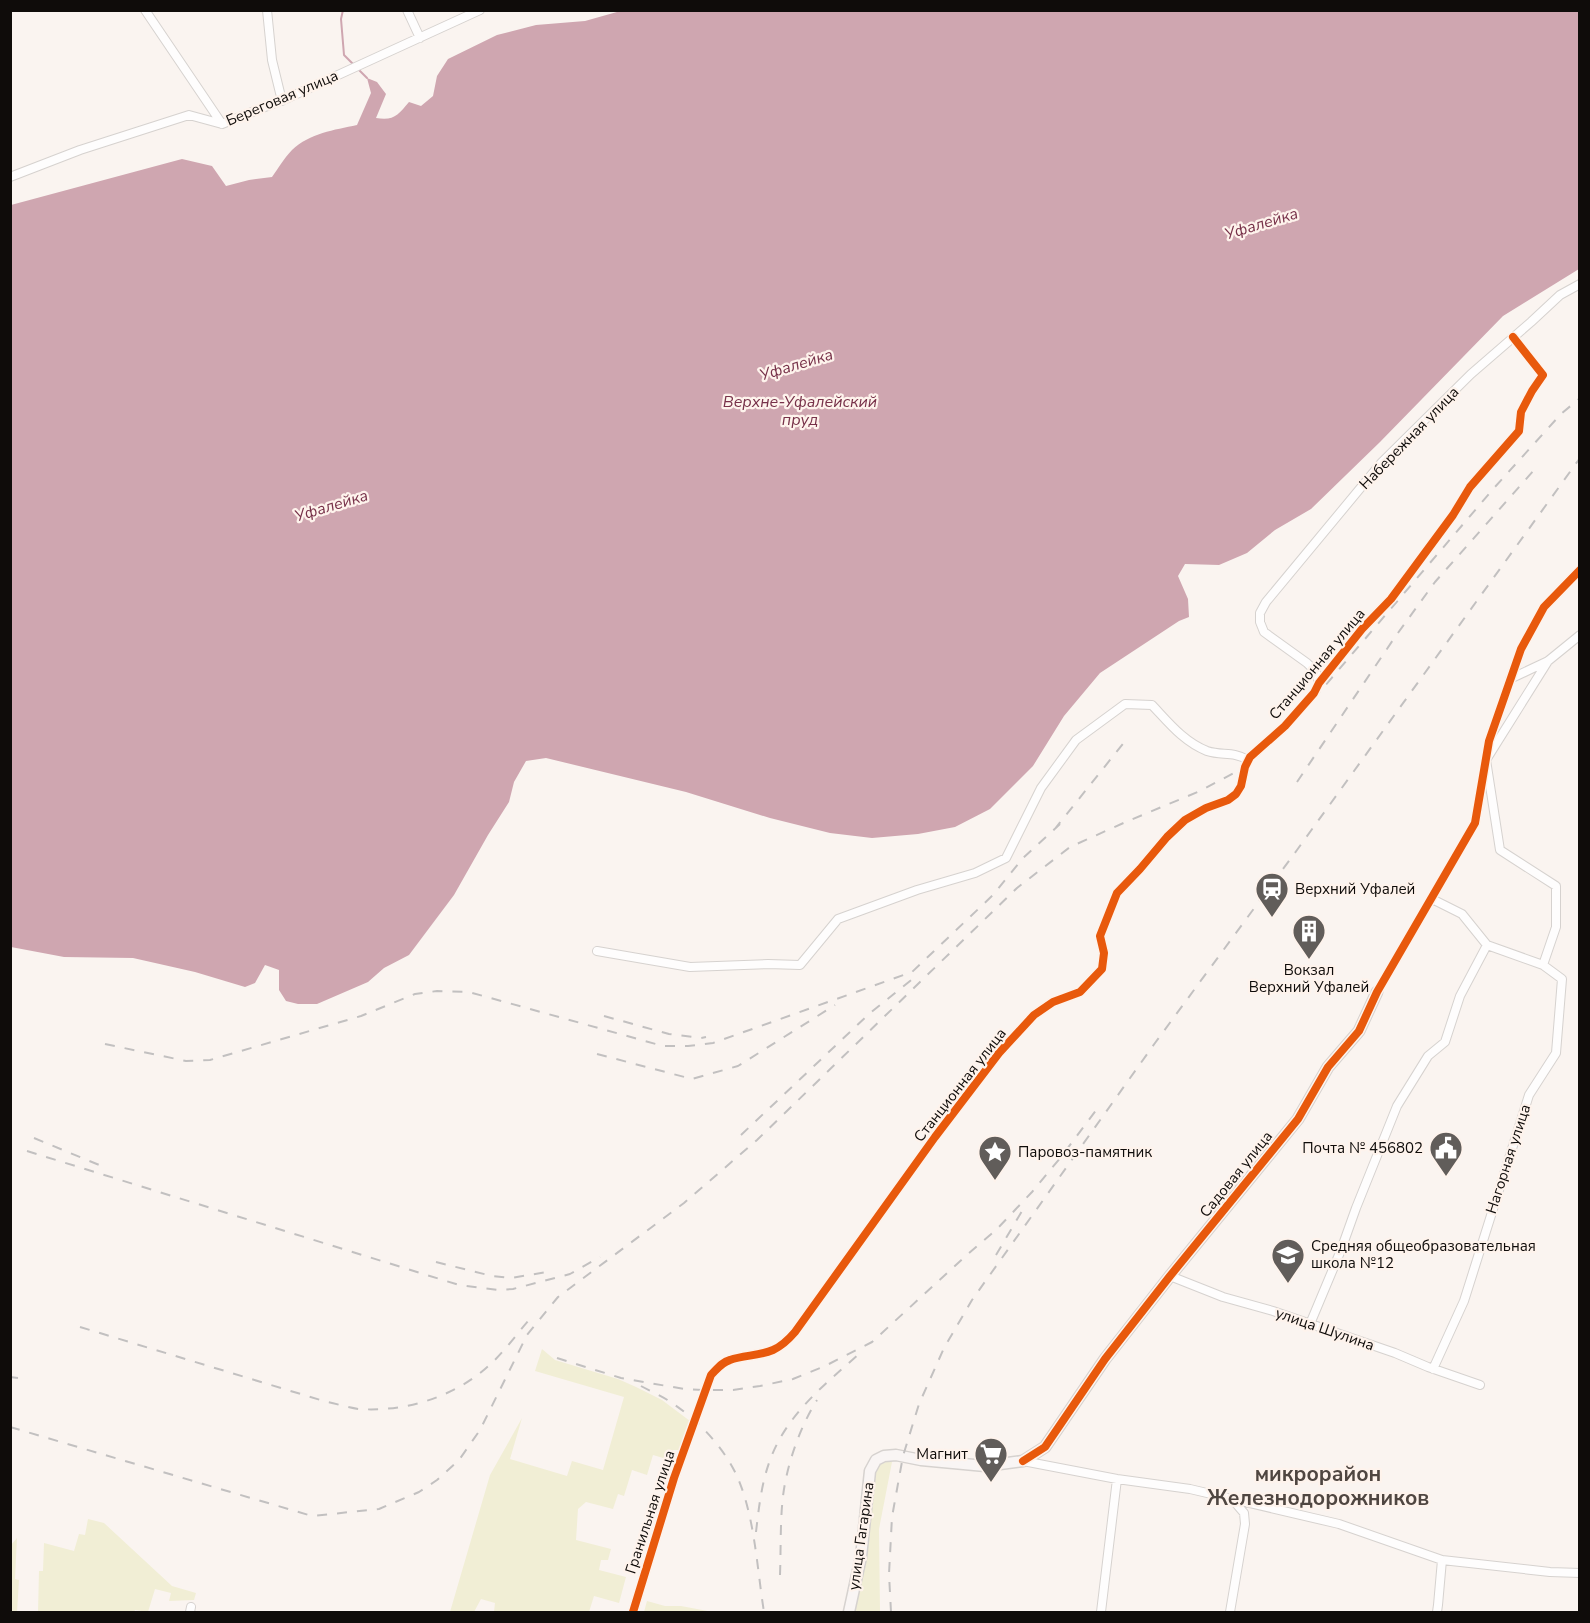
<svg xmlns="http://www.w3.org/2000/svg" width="1590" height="1623" font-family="'Nunito Sans',sans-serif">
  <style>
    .green { fill: #f1eed5 }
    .water { fill: #cfa6b0 }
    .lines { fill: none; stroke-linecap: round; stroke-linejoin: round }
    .stream { stroke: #cfa6b0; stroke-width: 2 }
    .street-casing { stroke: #d6d2cf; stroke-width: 10 }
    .secondary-casing { stroke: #d6d2cf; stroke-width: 13 }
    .street { stroke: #fefdfd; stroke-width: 8 }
    .secondary { stroke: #f9f5f4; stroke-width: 10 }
    .rail { stroke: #c2c0c0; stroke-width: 2; stroke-dasharray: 10 10; stroke-linecap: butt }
    .cycleway-casing { stroke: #fef3ec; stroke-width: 11 }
    .cycleway { stroke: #e8590c; stroke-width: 8 }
    .labels { text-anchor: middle; stroke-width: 4.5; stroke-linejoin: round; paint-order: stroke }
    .street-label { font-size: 15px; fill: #0f0c0a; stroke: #fef3ec }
    .poi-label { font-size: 15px; fill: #0f0c0a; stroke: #fef3ec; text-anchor: start }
    .water-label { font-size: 16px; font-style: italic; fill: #773149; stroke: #fef3ec }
    .district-label { font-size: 21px; font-weight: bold; fill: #4f4641; stroke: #fef3ec }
  </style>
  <rect width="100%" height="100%" fill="#faf4f0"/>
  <path class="green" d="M542,1349L555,1360L618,1379L636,1387L662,1400L690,1421L679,1450H673L670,1460L653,1455L647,1475L632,1470L624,1496L618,1494L613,1509L586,1502L578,1509L576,1540L611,1549L608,1560H601L599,1570L626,1577L619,1603L594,1596L589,1612H494L495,1603L481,1599L474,1612H450L490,1475L522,1418L510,1459L567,1476L572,1461L603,1470L624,1397L535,1371Z
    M886,1462H892L879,1529L880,1612H853L875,1469L881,1464Z
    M88,1519L104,1523L172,1586L196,1593L194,1600L169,1601L171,1593L155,1589L148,1612L135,1610L134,1612H38L39,1571H43L44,1543L74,1551L79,1534L85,1535Z
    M17,1538L15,1579L19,1580L17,1612H11V1545Z
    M647,1601L665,1606H681L713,1612H644Z"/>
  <path class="water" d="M624,10L1579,11V269L1503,316L1380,442L1311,509L1275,530L1247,553L1219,565L1185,564L1178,576L1188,599L1189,617L1179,621L1100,673L1064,716L1033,766L990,809L955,827L918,834L872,838L830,833L770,818L686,792L546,758L526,761L514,782L509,802L488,835L454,895L409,955L384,968L368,982L317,1004H298L286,1001L279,990V970L265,965L255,983L245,987L195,972L133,958L64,957L11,947V205L182,159L212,166L226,186L249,180L272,177C278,169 284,158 292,150C310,133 334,130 357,125L371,93L367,78L377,82L386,94L376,118C394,121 398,115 409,102L421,106L433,96L437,76L448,59L497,35L536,25L585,21Z"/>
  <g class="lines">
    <path class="stream" d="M343,10L341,19L344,55L367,78"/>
    <defs>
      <path id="street" d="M145,10L222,124
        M267,10L272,60L282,101
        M407,10L420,38
        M10,177L80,150L189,115L222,124L290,97L480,10
        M1510,679L1548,661L1580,635
        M1319,683L1316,672L1307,663L1264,632L1260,622V613L1266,602L1382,462L1471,374L1531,322L1560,295L1580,284
        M1487,754L1489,741L1521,649L1544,607L1580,570
        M1432,899L1462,914L1487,945
        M597,951L690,967L768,964L800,965L838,919L917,890L975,873L1006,858L1041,788L1076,740L1125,704L1152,705C1169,723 1184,742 1207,751C1222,756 1233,751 1248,760
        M1377,992L1475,823L1485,766
        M1170,1276L1223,1297L1273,1311L1395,1353L1428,1367L1480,1385
        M1310,1324L1341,1250L1356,1208L1397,1106L1428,1056L1445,1042L1460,996L1487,945L1543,965
        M1433,1369L1464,1301L1529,1095L1556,1053L1562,979L1543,965L1556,927V886L1500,850L1486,760L1548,661
        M1023,1461L1117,1479L1190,1489L1339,1524L1442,1560L1550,1572L1580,1573
        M190,1612L191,1607
        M633,1612L674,1478L711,1375C717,1369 722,1362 730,1360C744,1355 759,1356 773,1350C782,1346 789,1339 795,1332L935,1137L999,1053L1034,1015L1053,1002L1080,992L1102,969L1104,953L1100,936L1117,893L1140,869L1167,837L1185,820L1206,808L1228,800L1236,794L1241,786L1245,767L1250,757L1285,726L1314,693L1319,683L1362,629L1391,599L1453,515L1470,487L1519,431L1521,412L1532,391L1543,375L1513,337
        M1101,1612L1117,1479
        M1230,1612L1245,1524L1244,1513L1233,1500
        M1437,1612L1438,1605L1442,1560"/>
      <path id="secondary" d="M849,1612L861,1557L870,1471L876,1460L884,1456L896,1455L921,1460L985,1466L1023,1461L1045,1447L1105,1359L1170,1276L1298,1119L1328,1067L1359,1031L1377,992"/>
    </defs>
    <use href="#street" class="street-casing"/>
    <use href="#secondary" class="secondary-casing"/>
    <use href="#street" class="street"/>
    <use href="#secondary" class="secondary"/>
    <path class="rail" d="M1297,782L1395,637L1435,582L1535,469
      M1054,830L1126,740
      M604,1016L669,1034L701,1038L706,1037
      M105,1044L186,1061L210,1060L361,1016L415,994L437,991L469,992L663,1046H688L713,1043L912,972L993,895L1023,858L1060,824
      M597,1054L692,1079L738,1066L835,1005
      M741,1135L869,1014L915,977
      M34,1138L104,1167
      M27,1151L459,1285L498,1290L513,1289L570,1274L600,1257
      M996,1255L1022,1211
      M436,1262L492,1276L511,1278L547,1272
      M80,1327L327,1402C338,1404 349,1408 359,1409C404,1412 451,1398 485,1369C502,1355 515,1336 529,1320
      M557,1358L621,1378L684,1389L705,1390H733L760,1386L793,1379L825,1366L872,1342L968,1254L996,1230L1032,1192L1061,1157L1100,1105
      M10,1377L18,1378
      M641,1386C650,1391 660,1395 669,1401C697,1419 723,1446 737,1476C755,1517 757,1569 764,1612
      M10,1427L312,1516L379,1509L419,1492L437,1480L459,1460L480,1430L527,1335L558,1297L684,1203L757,1140L1017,888L1070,847L1128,821L1200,791L1245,767L1294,722L1494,488L1561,414L1580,398
      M756,1532C759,1506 762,1479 772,1455C789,1413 825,1384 859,1354
      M780,1575C781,1549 780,1522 783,1496C787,1464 800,1427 817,1400
      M891,1612L889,1574L892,1517L903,1456L919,1404L944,1348L972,1300L1155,1043L1297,850L1580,458"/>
    <defs>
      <path id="cycleway" d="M1023,1461L1045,1447L1105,1359L1170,1276L1298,1119L1328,1067L1359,1031L1377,992L1475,823L1489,741L1521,649L1544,607L1580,570
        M633,1612L674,1478L711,1375C717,1369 722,1362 730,1360C744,1355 759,1356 773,1350C782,1346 789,1339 795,1332L935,1137L999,1053L1034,1015L1053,1002L1080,992L1102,969L1104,953L1100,936L1117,893L1140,869L1167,837L1185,820L1206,808L1228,800L1236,794L1241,786L1245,767L1250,757L1285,726L1314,693L1319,683L1362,629L1391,599L1453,515L1470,487L1519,431L1521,412L1532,391L1543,375L1513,337"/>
    </defs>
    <use href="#cycleway" class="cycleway-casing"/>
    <use href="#cycleway" class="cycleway"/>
  </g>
  <defs>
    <symbol id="station-pin" viewBox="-11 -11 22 30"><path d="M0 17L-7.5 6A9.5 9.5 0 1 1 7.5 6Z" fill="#615d5a" stroke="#fef3ec"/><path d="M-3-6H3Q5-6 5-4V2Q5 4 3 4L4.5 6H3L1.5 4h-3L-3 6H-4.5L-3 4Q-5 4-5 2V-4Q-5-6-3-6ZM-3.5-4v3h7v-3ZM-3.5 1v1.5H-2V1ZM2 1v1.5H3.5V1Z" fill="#fff"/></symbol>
    <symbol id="building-pin" viewBox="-11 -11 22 30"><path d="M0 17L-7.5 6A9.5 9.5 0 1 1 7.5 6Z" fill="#615d5a" stroke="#fef3ec"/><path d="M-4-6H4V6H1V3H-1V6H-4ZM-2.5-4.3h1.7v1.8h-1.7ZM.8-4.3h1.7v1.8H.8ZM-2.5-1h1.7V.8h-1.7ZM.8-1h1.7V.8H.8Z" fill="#fff"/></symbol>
    <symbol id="civic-pin" viewBox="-11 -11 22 30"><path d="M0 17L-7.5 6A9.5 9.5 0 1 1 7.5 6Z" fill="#615d5a" stroke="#fef3ec"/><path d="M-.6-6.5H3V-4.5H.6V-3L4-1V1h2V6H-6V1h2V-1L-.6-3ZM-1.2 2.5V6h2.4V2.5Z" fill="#fff"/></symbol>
    <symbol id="sight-pin" viewBox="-11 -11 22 30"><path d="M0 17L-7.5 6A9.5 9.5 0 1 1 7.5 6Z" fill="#615d5a" stroke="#fef3ec"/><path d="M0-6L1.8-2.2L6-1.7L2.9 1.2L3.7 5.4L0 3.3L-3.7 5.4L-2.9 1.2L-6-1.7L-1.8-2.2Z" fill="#fff"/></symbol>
    <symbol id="school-pin" viewBox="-11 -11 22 30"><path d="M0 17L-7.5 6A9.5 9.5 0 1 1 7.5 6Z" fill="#615d5a" stroke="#fef3ec"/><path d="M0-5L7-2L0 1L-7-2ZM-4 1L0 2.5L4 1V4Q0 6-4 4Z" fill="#fff"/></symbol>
    <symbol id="supermarket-pin" viewBox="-11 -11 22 30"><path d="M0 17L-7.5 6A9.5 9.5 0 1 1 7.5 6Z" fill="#615d5a" stroke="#fef3ec"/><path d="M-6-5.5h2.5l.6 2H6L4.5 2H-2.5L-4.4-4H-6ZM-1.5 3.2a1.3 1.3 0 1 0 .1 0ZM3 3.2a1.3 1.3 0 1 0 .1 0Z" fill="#fff"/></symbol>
  </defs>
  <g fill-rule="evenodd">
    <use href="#station-pin" x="1253" y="870" width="38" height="52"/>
    <use href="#building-pin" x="1290" y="912" width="38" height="52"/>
    <use href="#civic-pin" x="1427" y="1129" width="38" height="52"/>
    <use href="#sight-pin" x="976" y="1133" width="38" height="52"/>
    <use href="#school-pin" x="1269" y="1236" width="38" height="52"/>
    <use href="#supermarket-pin" x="972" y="1435" width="38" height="52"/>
  </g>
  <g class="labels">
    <g class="street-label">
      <text transform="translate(282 98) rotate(-23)" y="5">Береговая улица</text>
      <text transform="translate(1409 438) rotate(-46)" y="5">Набережная улица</text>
      <text transform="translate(1317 664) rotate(-50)" y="5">Станционная улица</text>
      <text transform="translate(960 1085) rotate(-52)" y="5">Станционная улица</text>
      <text transform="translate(1508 1159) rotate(-72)" y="5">Нагорная улица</text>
      <text transform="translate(1236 1174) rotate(-51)" y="5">Садовая улица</text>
      <text transform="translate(1325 1329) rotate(19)" y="5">улица Шулина</text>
      <text transform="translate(650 1512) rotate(-72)" y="5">Гранильная улица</text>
      <text transform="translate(861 1536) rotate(-82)" y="5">улица Гагарина</text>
    </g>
    <g class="poi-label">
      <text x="1295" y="894">Верхний Уфалей</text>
      <text x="1309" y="975" text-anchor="middle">Вокзал<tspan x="1309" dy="17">Верхний Уфалей</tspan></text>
      <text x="1423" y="1153" text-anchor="end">Почта № 456802</text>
      <text x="1018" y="1157">Паровоз-памятник</text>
      <text x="1311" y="1251">Средняя общеобразовательная<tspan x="1311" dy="17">школа №12</tspan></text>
      <text x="968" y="1459" text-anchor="end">Магнит</text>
    </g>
    <g class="water-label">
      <text transform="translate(1261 223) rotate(-17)" y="6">Уфалейка</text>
      <text transform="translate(796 364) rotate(-17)" y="6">Уфалейка</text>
      <text x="800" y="407">Верхне-Уфалейский<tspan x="800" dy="18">пруд</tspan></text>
      <text transform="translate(331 505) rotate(-17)" y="6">Уфалейка</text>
    </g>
    <g class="district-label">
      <text x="1318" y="1481">микрорайон<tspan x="1318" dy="24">Железнодорожников</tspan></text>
    </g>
  </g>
  <rect width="1590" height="1623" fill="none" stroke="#0f0c0a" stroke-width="24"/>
</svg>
